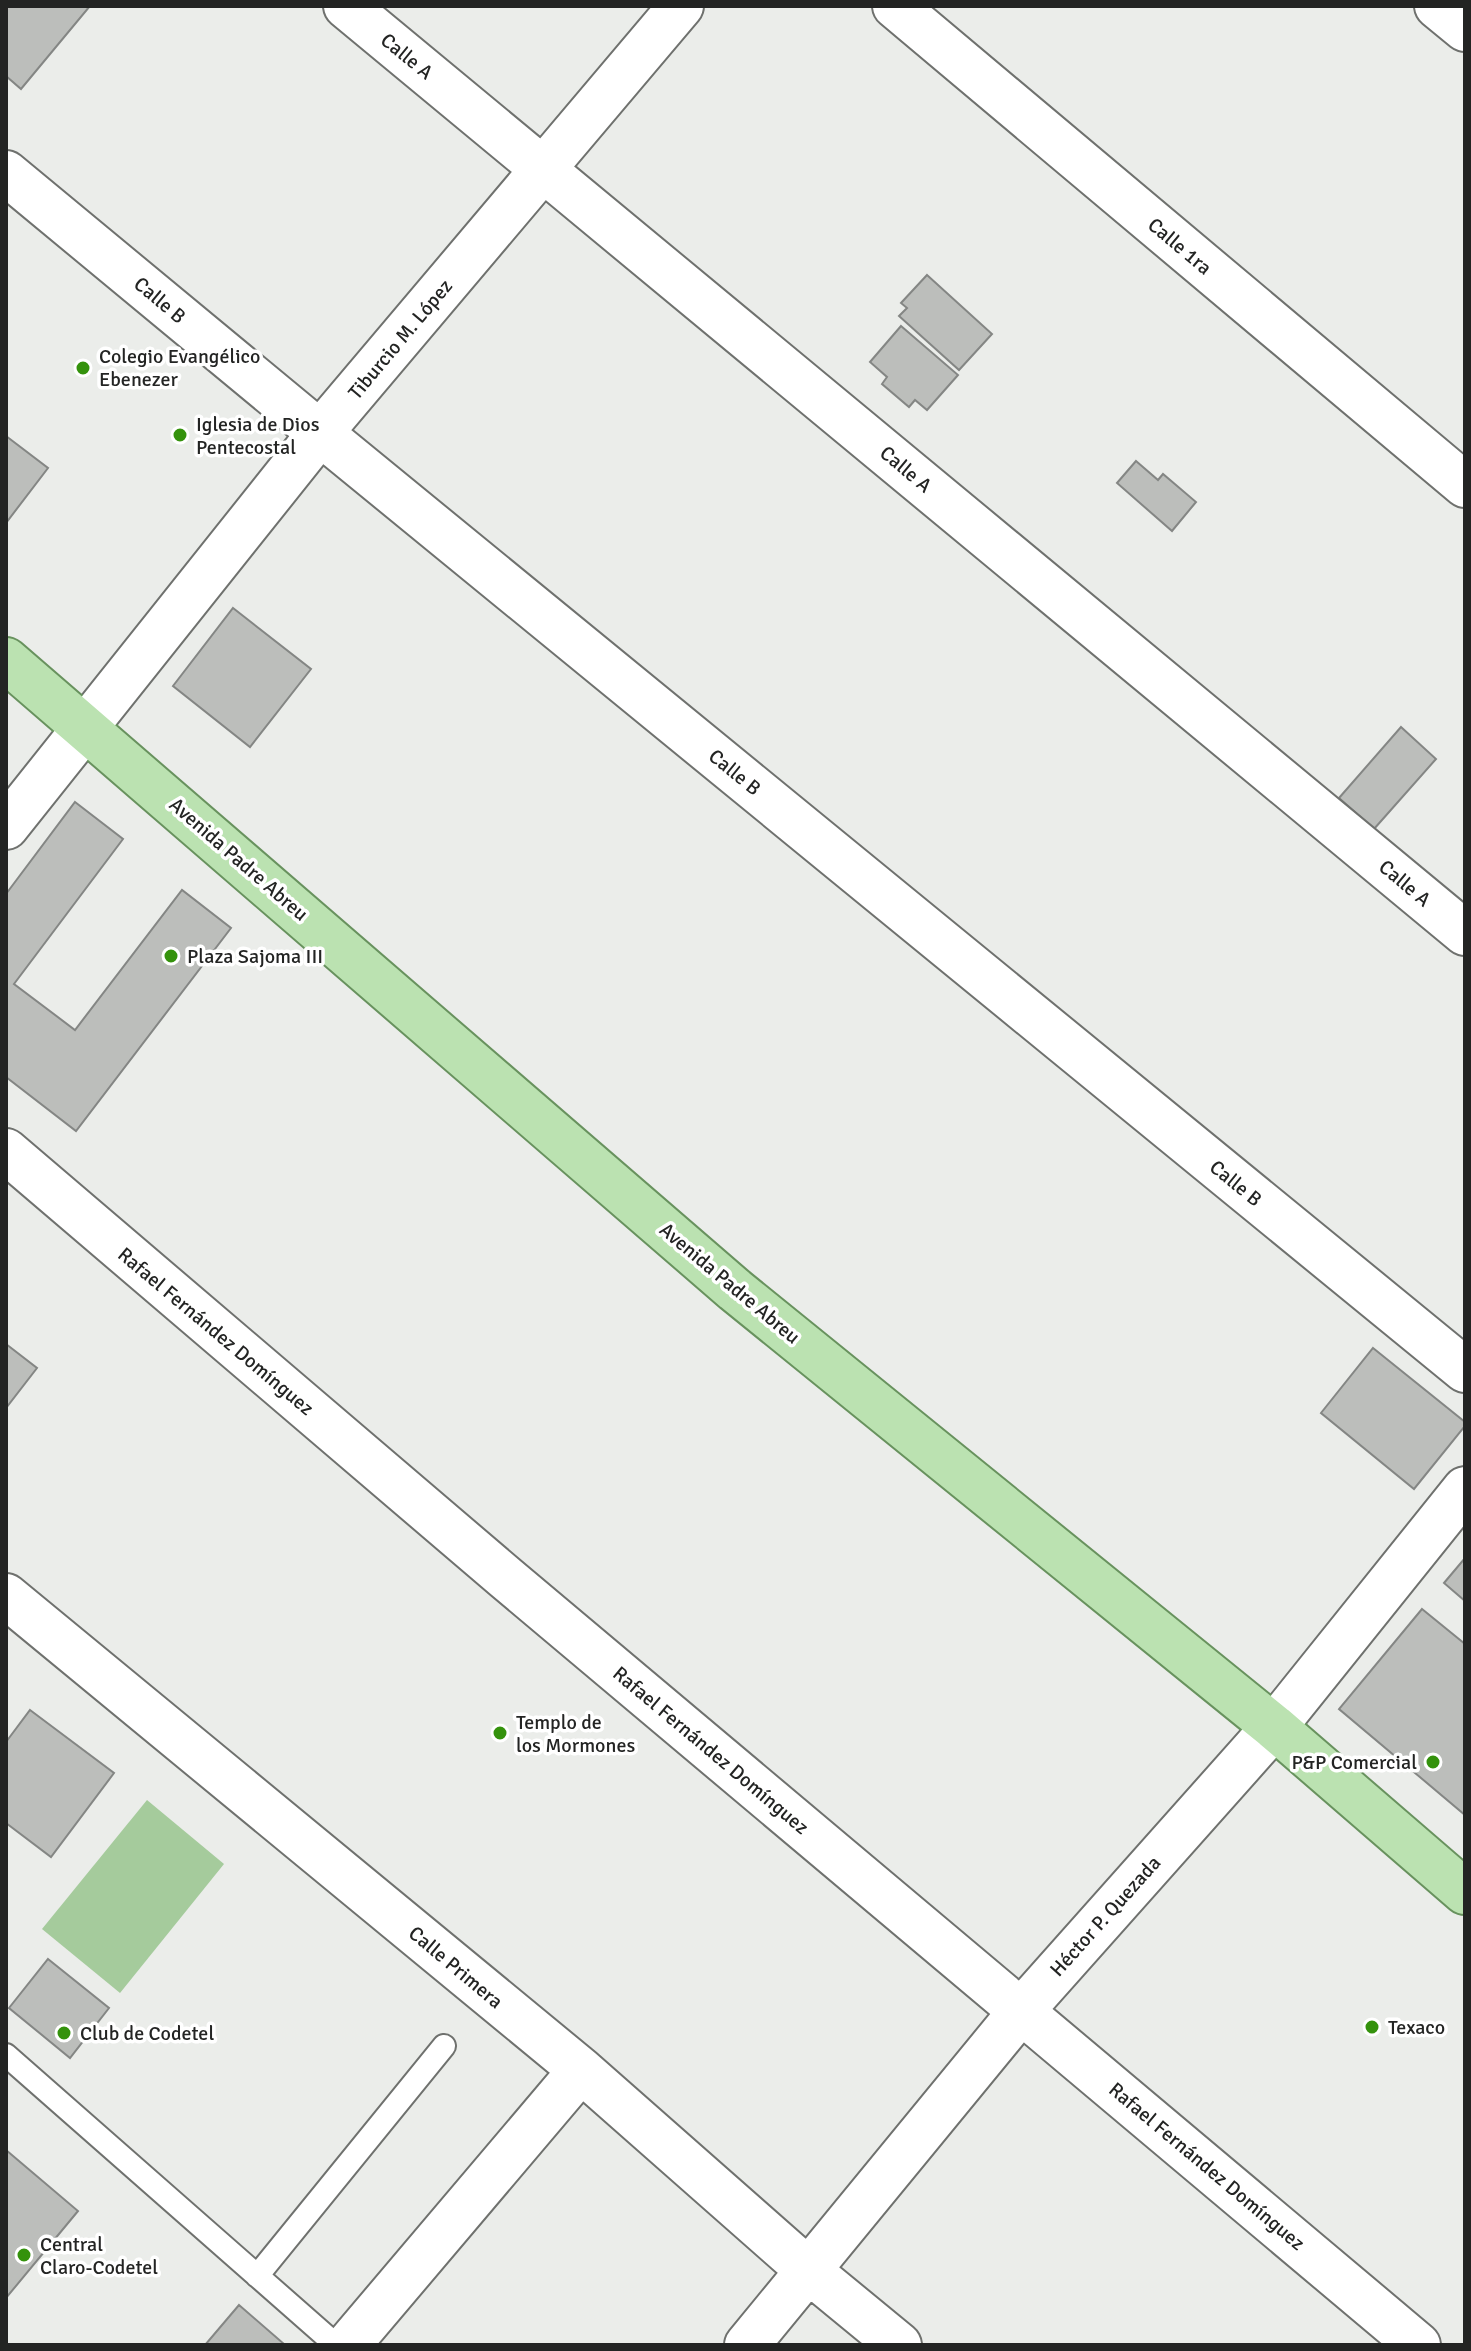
<svg xmlns="http://www.w3.org/2000/svg" width="1471" height="2351" font-family="Signika,sans-serif">
  <style>
    .green { fill: #a5cb9c }
    .building { fill: #bcbebb; stroke: #848684; stroke-width: 2 }
    .lines { fill: none; stroke-linecap: round; stroke-linejoin: round }
    .service-casing { stroke: #6f716e; stroke-width: 26 }
    .minor-casing { stroke: #6f716e; stroke-width: 48 }
    .primary-casing { stroke: #68925e; stroke-width: 48 }
    .service { stroke: #fff; stroke-width: 22 }
    .minor { stroke: #fff; stroke-width: 44 }
    .primary { stroke: #bbe2b1; stroke-width: 44 }
    .poi-dot { fill: #34920c; stroke: #fff; stroke-width: 3 }
    .labels { text-anchor: middle; stroke-width: 7; stroke-linejoin: round; paint-order: stroke }
    .street-label { font-size: 20px; fill: #232423; stroke: #fff }
    .poi-label { font-size: 20px; fill: #232423; stroke: #fff; text-anchor: start }
  </style>
  <rect width="100%" height="100%" fill="#ebedea"/>
  <path class="green" d="M147,1800L224,1864L120,1993L42,1929Z"/>
  <path class="building" d="M6,6H90L21,89L6,76Z
    M927,275L992,334L959,370L899,316L907,308L901,303Z
    M901,326L958,375L927,410L915,400L909,407L882,384L887,377L870,362Z
    M6,436L48,468L6,523Z
    M1136,461L1158,480L1163,474L1196,502L1172,531L1117,483Z
    M233,608L311,669L250,747L173,686Z
    M1401,727L1436,759L1374,829L1339,798Z
    M75,802L123,839L14,984L75,1030L182,890L231,928L76,1131L6,1077V894Z
    M6,1344L37,1368L6,1408Z
    M1373,1348L1465,1422V1426L1414,1489L1321,1413Z
    M1465,1558V1601L1444,1583Z
    M1422,1609L1465,1644V1815L1339,1709Z
    M30,1710L114,1773L51,1857L6,1823V1742Z
    M48,1959L109,2008L70,2058L9,2008Z
    M6,2150L78,2211L6,2298Z
    M239,2305L284,2344L283,2345H205Z"/>
  <g class="lines">
    <defs>
      <path id="service" d="M6,2055L336,2345
        M257,2276L444,2046"/>
      <path id="minor" d="M346,6L1465,933
        M895,6L1465,485
        M1437,6L1465,29
        M6,173L320,433L1465,1370
        M6,827L320,433L681,6
        M6,1151L506,1578L1418,2345
        M6,1596L581,2070L809,2271L899,2345
        M348,2345L581,2070
        M747,2345L1022,2010L1274,1727L1465,1489"/>
      <path id="primary" d="M6,660L735,1290L1274,1727L1465,1892"/>
    </defs>
    <use href="#service" class="service-casing"/>
    <use href="#minor" class="minor-casing"/>
    <use href="#primary" class="primary-casing"/>
    <use href="#service" class="service"/>
    <use href="#minor" class="minor"/>
    <use href="#primary" class="primary"/>
  </g>
  <g class="poi-dot">
    <circle cx="83" cy="368" r="8"/>
    <circle cx="180" cy="435" r="8"/>
    <circle cx="171" cy="956" r="8"/>
    <circle cx="500" cy="1733" r="8"/>
    <circle cx="1433" cy="1762" r="8"/>
    <circle cx="1372" cy="2027" r="8"/>
    <circle cx="64" cy="2033" r="8"/>
    <circle cx="24" cy="2255" r="8"/>
  </g>
  <g class="labels">
    <g class="street-label">
      <text transform="translate(407 56) rotate(39)" y="7">Calle A</text>
      <text transform="translate(1180 246) rotate(40)" y="7">Calle 1ra</text>
      <text transform="translate(160 300) rotate(40)" y="7">Calle B</text>
      <text transform="translate(400 339) rotate(-50)" y="7">Tiburcio M. López</text>
      <text transform="translate(906 469) rotate(40)" y="7">Calle A</text>
      <text transform="translate(735 772) rotate(39)" y="7">Calle B</text>
      <text transform="translate(239 859) rotate(41)" y="7">Avenida Padre Abreu</text>
      <text transform="translate(1405 883) rotate(40)" y="7">Calle A</text>
      <text transform="translate(1236 1183) rotate(39)" y="7">Calle B</text>
      <text transform="translate(730 1283) rotate(40)" y="7">Avenida Padre Abreu</text>
      <text transform="translate(216 1331) rotate(40)" y="7">Rafael Fernández Domínguez</text>
      <text transform="translate(711 1750) rotate(40)" y="7">Rafael Fernández Domínguez</text>
      <text transform="translate(1105 1916) rotate(-48)" y="7">Héctor P. Quezada</text>
      <text transform="translate(456 1967) rotate(40)" y="7">Calle Primera</text>
      <text transform="translate(1207 2166) rotate(40)" y="7">Rafael Fernández Domínguez</text>
    </g>
    <g class="poi-label">
      <text x="99" y="363">Colegio Evangélico<tspan x="99" dy="23">Ebenezer</tspan></text>
      <text x="196" y="431">Iglesia de Dios<tspan x="196" dy="23">Pentecostal</tspan></text>
      <text x="187" y="963">Plaza Sajoma III</text>
      <text x="516" y="1729">Templo de<tspan x="516" dy="23">los Mormones</tspan></text>
      <text x="1417" y="1769" text-anchor="end">P&amp;P Comercial</text>
      <text x="1388" y="2034">Texaco</text>
      <text x="80" y="2040">Club de Codetel</text>
      <text x="40" y="2251">Central<tspan x="40" dy="23">Claro-Codetel</tspan></text>
    </g>
  </g>
  <rect width="1471" height="2351" fill="none" stroke="#232423" stroke-width="16"/>
</svg>
